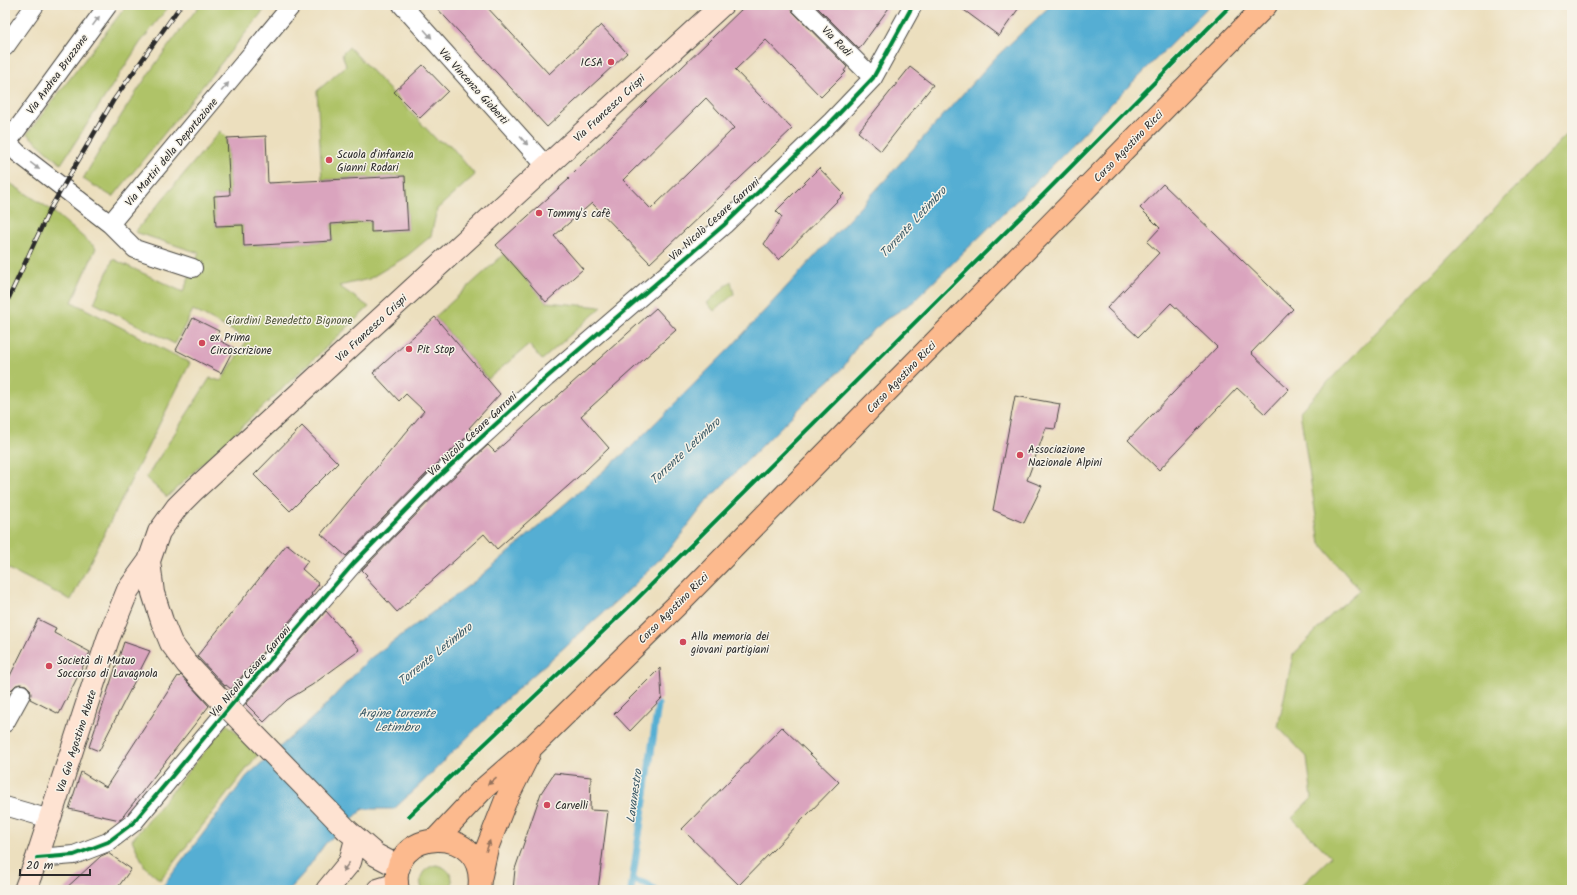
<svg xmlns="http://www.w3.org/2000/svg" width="1577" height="895" font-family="Kalam,sans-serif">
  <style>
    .green { fill: #afc367; stroke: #6d7749 }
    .water { fill: #55aed3; stroke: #406c7f }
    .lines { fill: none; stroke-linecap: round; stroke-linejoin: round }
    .stream { stroke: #55aed3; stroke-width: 7 }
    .building { fill: #daa4be; fill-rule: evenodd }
    .street-casing { stroke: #484641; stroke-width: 20 }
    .secondary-casing { stroke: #484641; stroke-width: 24 }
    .primary-casing { stroke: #484641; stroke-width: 24 }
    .street { stroke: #fff; stroke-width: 18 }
    .secondary { stroke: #fee3d2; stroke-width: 22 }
    .primary { stroke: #fcba8e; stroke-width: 22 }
    .rail-casing { stroke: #2b2b2b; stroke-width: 4.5 }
    .rail { stroke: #f7f3e8; stroke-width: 3; stroke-dasharray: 9; stroke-linecap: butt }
    .secondary-bridge-casing { stroke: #484641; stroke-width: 24; stroke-linecap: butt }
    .secondary-bridge { stroke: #fee3d2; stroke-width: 22 }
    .cycleway-casing { stroke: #f7f3e8; stroke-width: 6 }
    .cycleway { stroke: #00873e; stroke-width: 4 }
    .oneway { fill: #a0a0a0 }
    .oneway2 { fill: #94725c }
    .oneway3 { fill: #94877e }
    .poi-dot { fill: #d1495b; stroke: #f7f3e8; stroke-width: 1.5 }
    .labels { text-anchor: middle; stroke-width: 3; stroke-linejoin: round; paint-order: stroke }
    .street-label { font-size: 11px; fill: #2b2b2b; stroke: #f7f3e8 }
    .poi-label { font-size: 11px; fill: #2b2b2b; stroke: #f7f3e8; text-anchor: start }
    .park-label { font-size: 11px; fill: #53593d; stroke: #f7f3e8 }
    .water-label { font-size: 12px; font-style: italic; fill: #3a5966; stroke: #f7f3e8 }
  </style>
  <rect width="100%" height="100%" fill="#f7f3e8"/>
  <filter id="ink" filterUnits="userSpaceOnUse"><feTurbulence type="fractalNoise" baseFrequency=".025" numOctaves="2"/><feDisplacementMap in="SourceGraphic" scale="8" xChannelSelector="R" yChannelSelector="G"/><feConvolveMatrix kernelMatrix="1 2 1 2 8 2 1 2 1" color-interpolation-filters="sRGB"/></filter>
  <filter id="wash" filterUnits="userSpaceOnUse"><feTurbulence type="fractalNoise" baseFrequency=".012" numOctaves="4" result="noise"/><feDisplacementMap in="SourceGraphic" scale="16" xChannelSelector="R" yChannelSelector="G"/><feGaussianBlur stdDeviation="0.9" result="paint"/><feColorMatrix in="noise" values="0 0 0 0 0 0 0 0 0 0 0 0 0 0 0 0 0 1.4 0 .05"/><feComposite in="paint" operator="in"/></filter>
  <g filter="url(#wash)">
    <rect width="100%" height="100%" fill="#ecdfbe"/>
    <path class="green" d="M127,5H170L140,43L61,164L27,134Z
      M200,5H261L264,10L113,197L83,179C118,118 156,59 200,5Z
      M349,47L437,140L450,145L475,175L437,209L431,236L407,256L369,279L339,286L369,307L167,497L146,478L210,378L221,381L248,339L193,310L175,344L94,303L113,259L183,292L199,253L135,232L220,131L227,138L230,195L214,196L216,226L243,225L244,246L332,241L331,224L371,221L372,232L408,230L405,176L322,180L317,91L346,66L342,54Z
      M1572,129V890H1297L1331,857L1292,818L1312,798L1307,757L1278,727L1293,655L1335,611L1360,590L1320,543L1300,411Z
      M5,180L50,209L96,248L72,302L190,363L71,600L5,567Z
      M504,254L546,302L602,307L542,360L529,345L488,379L435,317Z
      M731,281L734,294L714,311L707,303Z
      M227,724L259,753L160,880L145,867L132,840Z
      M436,865C449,867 456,878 450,890L422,889C418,877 423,868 436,865Z"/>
    <path class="water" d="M1051,5H1210L1106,109L1059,159L913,302L885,320L858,344L843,368L815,393L706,502L670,549L633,586L502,703L429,776L394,809H363L325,844L304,873L288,890H160L247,776L318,713L368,660L475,581L630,448L732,346L885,180L996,57Z"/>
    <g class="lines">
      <path class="stream" d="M633,880L647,884L655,890
        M631,890L658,705"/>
    </g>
    <g id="blocks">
      <path class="building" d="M434,5H485L549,74L601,25L627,53L547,127Z
        M746,5H790L793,12L847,67L844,71L846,72L821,97L766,40L735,70L792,129L650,263L592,203L554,236L583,269L546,302L496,245L569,179L568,178L579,167ZM706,98L734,128L651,209L623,180Z
        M815,5H891L859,49Z
        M957,5H1021L999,36Z
        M423,65L448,91L420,118L394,92Z
        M910,67L933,85L881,151L858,132Z
        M266,136L268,183L405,176L408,230L371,232V221L331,224L332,241L244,246L243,225L216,226L214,196L230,195L227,138Z
        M819,168L844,194L779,260L764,244L782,217L776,211Z
        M1163,184L1293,309L1251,353L1289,389L1265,414L1237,388L1159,470L1128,440L1217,347L1171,303L1138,337L1107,308L1159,253L1147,242L1160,228L1140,208Z
        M656,308L676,330L581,416L609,448L586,470L497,549L484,534L397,612L365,577L367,575L362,570L443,487L488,445L495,452Z
        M435,317L500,394L469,428L473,431L429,471L346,556L321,534L424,411L406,394L399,401L373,373Z
        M193,318L219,331L215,338L234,348L221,373L176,350Z
        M1015,396L1060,404L1055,429L1046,428L1027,480L1042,486L1024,523L993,510Z
        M302,426L338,463L290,511L254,475Z
        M287,544L308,561L302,569L319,584L311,594L312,595L231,689L226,685L225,686L197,656Z
        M326,611L360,650L312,685L287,700L264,722L246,704Z
        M38,619L56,628L54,633L90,652L59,714L30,699L31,694L30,689L26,685L20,684L16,685L11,690L5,686Z
        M124,642L150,651L99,751L89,747Z
        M660,668L662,698L630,731L614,714Z
        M181,675L209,706L120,820L69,809L81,772L106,787L178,676L179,677Z
        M782,727L839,782L739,885L682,829Z
        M554,773L591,777L590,810L608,811L598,890H513L515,869L541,793Z
        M108,853L131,869L116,890H64L101,856Z"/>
    </g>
  </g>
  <g filter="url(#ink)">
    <use href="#blocks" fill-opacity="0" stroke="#484641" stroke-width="1"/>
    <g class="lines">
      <defs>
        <path id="street" d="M402,5L546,166
          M800,5L873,78
          M5,47L35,5
          M5,140L18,153L110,224L135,249L193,268
          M7,143L108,5
          M110,224L292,5
          M5,723L21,694
          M5,806L50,819
          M37,858L74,855L108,842L133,823L244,690L354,563L436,479L546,378L724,225L832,121L873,78L913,5"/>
        <path id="secondary" d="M214,693L187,664L171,643L162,621L153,593L149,561L159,532L177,507L192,492L722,5
          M347,830L376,855L399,867
          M25,890L37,858L108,639L128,590L149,561
          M327,890L350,862L356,839
          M378,890L397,884"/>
        <path id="primary" d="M436,839L482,790L533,746L676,606L1266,5
          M480,880L487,848L505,802L529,754
          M398,890C384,825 490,822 479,890"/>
      </defs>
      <use href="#street" class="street-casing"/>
      <use href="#secondary" class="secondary-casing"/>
      <use href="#primary" class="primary-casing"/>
      <use href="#street" class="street"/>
      <use href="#secondary" class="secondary"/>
      <use href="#primary" class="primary"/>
      <defs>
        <path id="rail" d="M5,306L50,209L113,101L181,5"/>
      </defs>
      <use href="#rail" class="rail-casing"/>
      <use href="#rail" class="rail"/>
      <defs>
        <path id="secondary-bridge" d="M214,693L347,830"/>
      </defs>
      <use href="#secondary-bridge" class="secondary-bridge-casing"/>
      <use href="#secondary-bridge" class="secondary-bridge"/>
      <defs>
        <path id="cycleway" d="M409,816L636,600L1048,190L1231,5
          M37,858L74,855L108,842L133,823L244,690L354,563L436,479L546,378L724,225L832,121L873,78L913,5"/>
      </defs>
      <use href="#cycleway" class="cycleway-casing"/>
      <use href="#cycleway" class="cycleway"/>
    </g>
    <defs><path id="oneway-solid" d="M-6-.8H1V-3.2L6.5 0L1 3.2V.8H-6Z"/></defs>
    <g class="oneway">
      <use href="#oneway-solid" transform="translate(96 21) rotate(-54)"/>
      <use href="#oneway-solid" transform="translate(428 34) rotate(48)"/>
      <use href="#oneway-solid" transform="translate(225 87) rotate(-50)"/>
      <use href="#oneway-solid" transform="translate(524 141) rotate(48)"/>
      <use href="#oneway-solid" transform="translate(35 166) rotate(37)"/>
    </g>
    <g class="oneway2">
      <use href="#oneway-solid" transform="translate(492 781) rotate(139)"/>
      <use href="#oneway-solid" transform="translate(488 846) rotate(-71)"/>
    </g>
    <use class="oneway3" href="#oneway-solid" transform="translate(346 867) rotate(127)"/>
  </g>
  <g class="poi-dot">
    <circle cx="611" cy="62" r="4"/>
    <circle cx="329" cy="160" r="4"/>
    <circle cx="539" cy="213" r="4"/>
    <circle cx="202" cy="343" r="4"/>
    <circle cx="409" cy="349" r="4"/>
    <circle cx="1020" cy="455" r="4"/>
    <circle cx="683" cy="642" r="4"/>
    <circle cx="49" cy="666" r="4"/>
    <circle cx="547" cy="805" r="4"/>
  </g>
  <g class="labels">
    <g class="street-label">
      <text transform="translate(837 41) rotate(45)" y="4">Via Rodi</text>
      <text transform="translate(57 74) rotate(-54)" y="4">Via Andrea Bruzzone</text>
      <text transform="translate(474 86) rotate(48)" y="4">Via Vincenzo Gioberti</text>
      <text transform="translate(609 108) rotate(-43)" y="4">Via Francesco Crispi</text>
      <text transform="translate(1128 146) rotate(-46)" y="4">Corso Agostino Ricci</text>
      <text transform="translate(171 152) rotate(-50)" y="4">Via Martiri della Deportazione</text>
      <text transform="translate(714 219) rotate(-42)" y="4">Via Nicolò Cesare Garroni</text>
      <text transform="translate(371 328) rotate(-43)" y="4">Via Francesco Crispi</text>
      <text transform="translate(901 377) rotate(-46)" y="4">Corso Agostino Ricci</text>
      <text transform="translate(472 434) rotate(-43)" y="4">Via Nicolò Cesare Garroni</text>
      <text transform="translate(673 608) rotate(-45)" y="4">Corso Agostino Ricci</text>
      <text transform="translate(250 671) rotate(-49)" y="4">Via Nicolò Cesare Garroni</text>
      <text transform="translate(76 741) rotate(-72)" y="4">Via Gio Agostino Abate</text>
    </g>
    <g class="poi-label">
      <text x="603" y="66" text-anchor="end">ICSA</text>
      <text x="337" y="158">Scuola d'infanzia<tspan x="337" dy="13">Gianni Rodari</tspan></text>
      <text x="547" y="217">Tommy's cafè</text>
      <text x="210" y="341">ex Prima<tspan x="210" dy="13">Circoscrizione</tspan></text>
      <text x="417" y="353">Pit Stop</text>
      <text x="1028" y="453">Associazione<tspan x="1028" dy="13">Nazionale Alpini</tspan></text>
      <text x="691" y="640">Alla memoria dei<tspan x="691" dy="13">giovani partigiani</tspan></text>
      <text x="57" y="664">Società di Mutuo<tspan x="57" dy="13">Soccorso di Lavagnola</tspan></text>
      <text x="555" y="809">Carvelli</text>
    </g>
    <g class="park-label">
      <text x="289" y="324">Giardini Benedetto Bignone</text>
    </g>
    <g class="water-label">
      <text transform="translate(913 222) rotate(-47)" y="4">Torrente Letimbro</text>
      <text transform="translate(685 451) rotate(-43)" y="4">Torrente Letimbro</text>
      <text transform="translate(435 654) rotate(-39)" y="4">Torrente Letimbro</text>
      <text x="397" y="717">Argine torrente<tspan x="397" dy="14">Letimbro</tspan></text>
      <text transform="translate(634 796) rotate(-82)" y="4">Lavanestro</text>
    </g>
  </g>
  <rect width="1577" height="895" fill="none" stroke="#f7f3e8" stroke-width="20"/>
  <path d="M20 869v6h70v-6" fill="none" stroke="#2b2b2b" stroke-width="2"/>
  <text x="26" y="869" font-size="12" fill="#2b2b2b" stroke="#f7f3e8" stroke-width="3" paint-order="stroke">20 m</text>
</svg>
